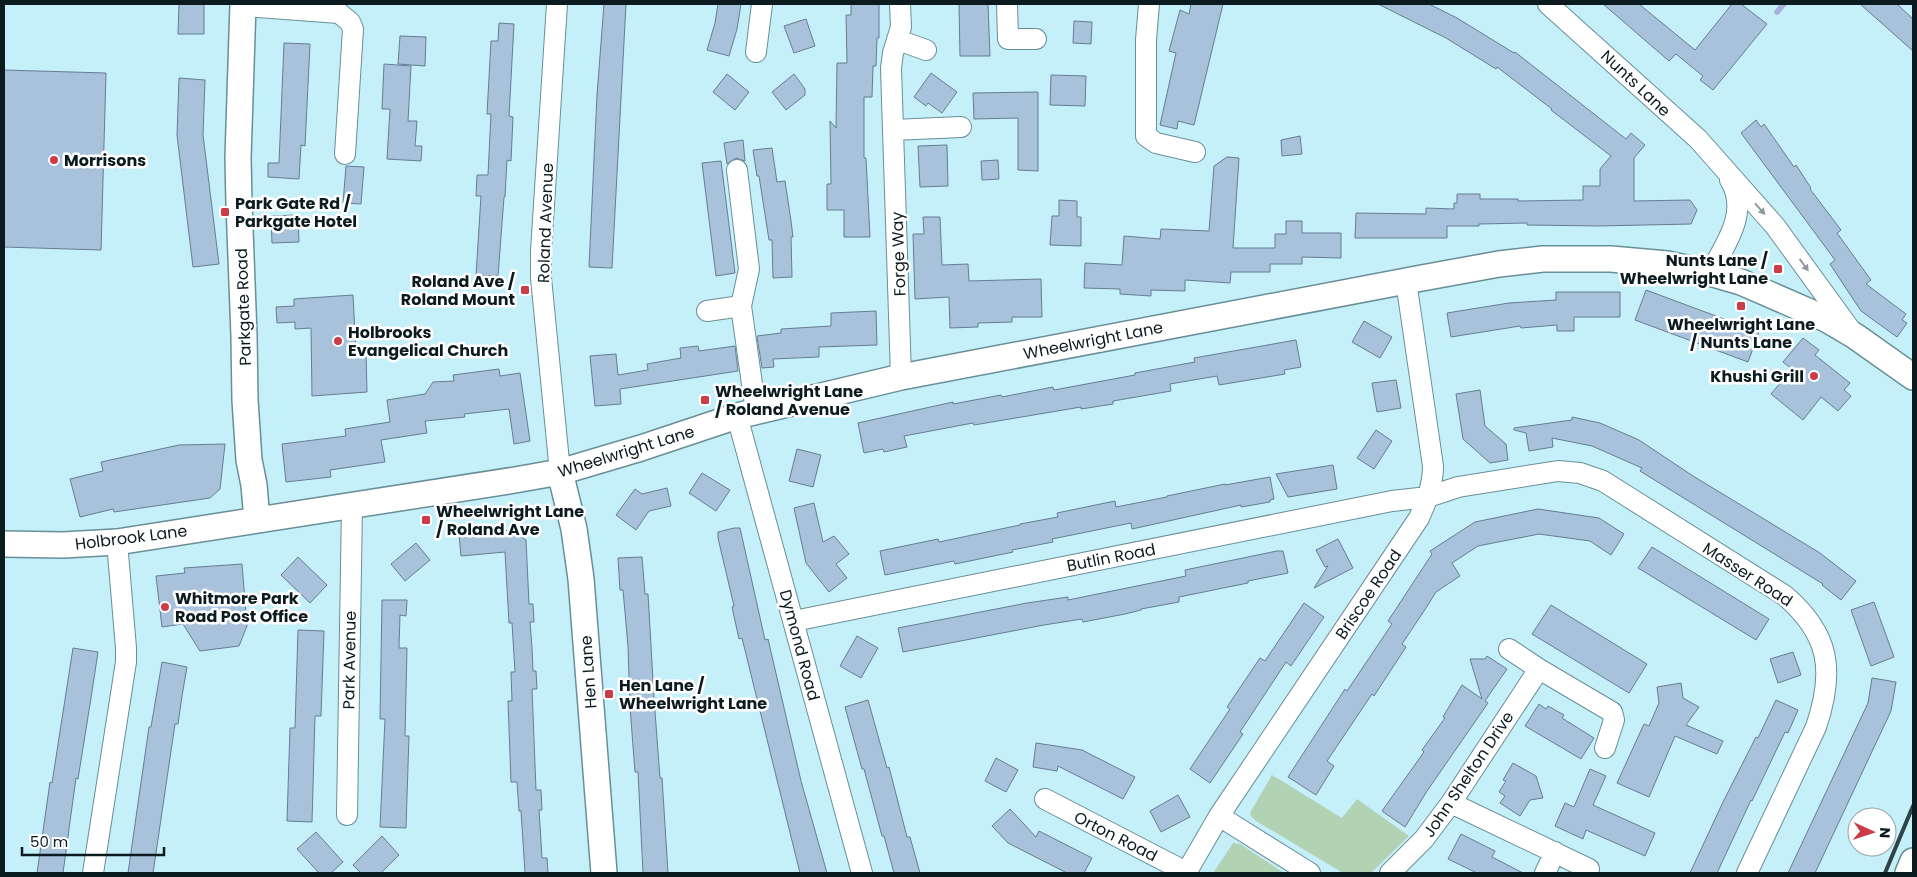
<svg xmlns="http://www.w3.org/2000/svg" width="1917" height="877" font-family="Poppins,sans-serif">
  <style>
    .green { fill: #b2d2b4 }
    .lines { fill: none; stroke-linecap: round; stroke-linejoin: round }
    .stream { stroke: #aaafdc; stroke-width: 5.5 }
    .building { fill: #a8c2db; stroke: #657d94 }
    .minor-casing { stroke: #688f98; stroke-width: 22 }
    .tertiary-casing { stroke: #688f98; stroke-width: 28 }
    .minor { stroke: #fff; stroke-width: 20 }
    .tertiary { stroke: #fff; stroke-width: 25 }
    .rail { stroke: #2f4348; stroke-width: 4 }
    .oneway { fill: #92989a }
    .poi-dot { fill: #cc3c48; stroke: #fff; stroke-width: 2 }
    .labels { text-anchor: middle; stroke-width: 5; stroke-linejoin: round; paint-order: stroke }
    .street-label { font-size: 16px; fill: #0c1b1f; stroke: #fff }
    .poi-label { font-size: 16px; font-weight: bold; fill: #0c1b1f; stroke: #fff; text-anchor: start }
  </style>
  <rect width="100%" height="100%" fill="#c5eff9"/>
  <path class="green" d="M1272,775L1342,818L1357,799L1409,836L1371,873H1343L1256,821L1250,815L1251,811Z
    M1233,843L1240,844L1284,873H1213Z"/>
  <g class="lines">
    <path class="stream" d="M1777,12L1784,4"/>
  </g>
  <path class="building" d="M179,4H204V34H178Z
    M604,4H626L612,268L589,267L597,95Z
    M718,4H741L737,29L729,56L707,50L715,23Z
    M851,4H879V38H877L876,66H873L872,97H864V158H866L870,237H844V210H827V184H831L830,121L836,128L837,63H847L846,15H851Z
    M959,4H988L990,56H960Z
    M1191,4H1223L1194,125L1178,121L1177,129L1160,125L1176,53L1169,51L1180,10L1189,14Z
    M1378,4H1429L1457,18L1514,53L1515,52L1626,139L1631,133L1645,145L1634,158V201L1690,200L1697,210L1691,224L1599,226L1527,225V223L1479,224V226H1447V238H1355L1356,213L1426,214V208L1454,209V203H1457V194H1480V199H1518V201L1583,200V186H1600V169L1611,156L1551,110L1552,109L1497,67L1496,69L1446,38Z
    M1603,4H1639L1695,50L1732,4H1741L1767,24L1713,90L1700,80L1703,76L1676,54L1669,61Z
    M1860,4H1897L1913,19V51Z
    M806,19L815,46L794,53L784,26Z
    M1074,21L1092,22L1091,44L1073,43Z
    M499,23L514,24L509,116L513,117L511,161L507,160L505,197H504L498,276L476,275L481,196H476L477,175H488L491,114H487L491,41H498Z
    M400,36L426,37L425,66L398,64Z
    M284,43L310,44L305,146L301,145L299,179L268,177V163H279Z
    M384,64L411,66L408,121H417L415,146H422L421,161L387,159L390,109H382Z
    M4,70L106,73L101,250L4,247Z
    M931,73L957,92L942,113L928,103L926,106L914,97Z
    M727,74L749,92L735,110L713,92Z
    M794,74L805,89V95L786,110L772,92Z
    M1051,75L1086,76L1085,106L1050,105Z
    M179,78L205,80L203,135L219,264L193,267L177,135Z
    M1038,92V171L1018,170V118L974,119L973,93Z
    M1756,120L1761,127L1764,124L1794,167L1796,165L1811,188L1810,189L1841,230L1837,233L1871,280L1866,284L1906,314L1902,320L1907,323L1897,337L1861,311L1830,264L1835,260L1741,133Z
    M1300,136L1302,154L1282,156L1281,140Z
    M743,140L745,161L736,158L727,164L724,143Z
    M947,145L948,186L920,187L918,146Z
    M772,148L777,182L785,181L791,221L793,237H791L792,277L773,278L772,240H769L759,176H757L753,150Z
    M1227,157L1239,158L1233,248H1275V234H1286V221H1302V233H1341V258L1302,257V264H1270V272H1231L1230,283L1185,280V291L1151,290V296L1120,294V289L1084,288L1085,263L1122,265L1124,236L1160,239L1161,229L1209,231L1214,166Z
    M998,160L999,179L982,180L981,161Z
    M721,161L735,273L716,276L702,163Z
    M346,166L364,167L361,204L343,203Z
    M1059,200L1077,201V217H1081V246L1050,245L1052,216H1059Z
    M298,215L299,242L272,243L271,216Z
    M923,217H940L942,265L968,264L969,281L1041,279L1042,317H1012V322L978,323V327L950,328L949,297L915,299L913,234H924Z
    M1646,290L1759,332L1748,362L1635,320Z
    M1556,292H1620V317H1574V331H1557V325L1521,328L1520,326L1451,337L1447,313L1509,303L1556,300Z
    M353,295L356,353H366L367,392L312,396L311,328L295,329V322L277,323L276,307L294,306V299Z
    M876,311L877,345L819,347V357L773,359L774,367L762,368L757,336L781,333V329L831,326V313Z
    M1364,321L1392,337L1380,358L1352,342Z
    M1803,338L1819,350L1815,355L1850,383L1844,390L1851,396L1838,411L1821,397L1803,420L1771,394L1792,369L1783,362Z
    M1296,340L1301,367L1284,370L1285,374L1219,385L1217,376L1170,384L1171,391L1113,401V404L1081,409V407L974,425L973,423L904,436L907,447L884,452L883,449L864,453L858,423L953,402V404L1001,395L1002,397L1053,387L1054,390L1135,375V373L1195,362L1194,358Z
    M698,346L699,351L735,346L738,371L620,389L621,404L595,406L590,356L616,354L618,375L648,370L647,364L681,358L680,348Z
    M499,369L500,376L520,373L530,441L514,444L509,409L464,414L465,417L425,421L427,433L381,440L385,462L330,470L331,477L286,482L282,444L346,436L345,429L390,422L387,400L425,394L433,382L454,381L453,375Z
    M1396,380L1401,408L1377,412L1372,383Z
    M1480,390L1485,426L1506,444L1508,460L1490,463L1463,439L1456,394Z
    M1572,417L1600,423L1639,440L1693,476L1820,553L1856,581L1841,600L1822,585L1823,584L1640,471L1642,468L1592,446L1552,438L1553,447L1529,451L1526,433L1514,430V428L1572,420Z
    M1376,430L1392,441L1374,469L1357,458Z
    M225,444L220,489L210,498L114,512L113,509L80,517L70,479L103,471L101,462L179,445Z
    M797,449L821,455L813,487L789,481Z
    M1333,465L1337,489L1288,497L1276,474Z
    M702,473L730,490L716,511L689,493Z
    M1270,477L1274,499L1270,500V502L1241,507V505L1132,529L1131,523L1052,539L1053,542L1012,550L1013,552L955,564L954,561L885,575L880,551L938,539L939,542L1020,525V524L1058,517L1057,513L1115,501L1116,507L1167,497V496L1225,484V485Z
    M667,488L671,506L649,511L636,530L616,515L635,489L642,494Z
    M814,503L823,542L834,536L849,554L836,564L847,578L829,592L806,563L794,508Z
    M1538,509L1599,518L1624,534L1611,555L1590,541L1539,534L1478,546L1452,563L1460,576L1436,592L1424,611L1402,644L1406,647L1374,696L1372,694L1327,761L1334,766L1316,795L1288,777L1345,689L1347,691L1392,624L1388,621L1432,554L1430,551L1475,522Z
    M734,528H740L765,640L768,639L801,781L827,873H800L742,638L739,639L732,607L734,606L718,538V532Z
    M512,530L526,540L529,604H533L534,622H530L532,648L533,671H536L537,689H532L536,790H541L542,810H539L542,858H547L548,873H525L521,811H519L517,782H511L508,701H512L511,672H515L512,623H509L505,552L461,556L459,534Z
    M1338,539L1353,568L1314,588L1328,566L1325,567L1316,550Z
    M416,543L430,560L405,581L391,564Z
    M1652,547L1769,619L1756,640L1638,568Z
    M1277,551H1283L1288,573L1248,581V583L1179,597V602L1141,609V610L1125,614L1083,622L1082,619L1044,625L903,652L898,628L1027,603L1068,597V600L1186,576L1185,570Z
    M298,557L327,585L310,603L281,575Z
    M642,557L645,594H648L649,611L654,698L660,778H662L668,873H643L638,772H635L630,707L628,646L623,590H620L618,558Z
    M242,564L247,626L239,646L200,651L183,624L162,627L156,576L185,573L184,568Z
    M382,600H407L406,616L400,615L399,648H407L405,736H409L406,828L380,827L385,719H380Z
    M1874,602L1894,657L1871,666L1851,610Z
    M1304,603L1324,617L1291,666L1286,662L1240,732L1243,734L1210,783L1190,769L1230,709L1227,707L1260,658L1265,661Z
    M1551,605L1647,664L1629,693L1532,634Z
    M298,630L324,631L321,716H315L312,822L287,821L290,728H295Z
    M857,636L878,648L861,678L840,666Z
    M73,648L98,652L91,698L78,779L76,778L63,873H37L50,782L52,783Z
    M1793,652L1801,675L1778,683L1770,659Z
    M1487,656L1507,669L1485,701L1488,703L1427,791L1405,827L1382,811L1424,752L1422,750L1445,718L1443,717L1462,685L1482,699L1470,659H1485Z
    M162,662L187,667L182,696L178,724H175L153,873H128L149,727H151Z
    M1872,678L1896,682L1891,711L1815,873H1788L1868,703Z
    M1681,683L1683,698L1699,707L1686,725L1723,741L1717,754L1675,736L1649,797L1617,783L1644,724L1649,726L1659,703L1657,687Z
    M868,700L887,768L889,767L907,837H910L920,873H894L884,836H882L864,769H862L845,707Z
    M1776,700L1798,710L1788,733L1785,732L1752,801L1751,800L1717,873H1690L1723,802L1756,737L1758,738Z
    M1539,704L1546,709L1548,706L1564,715L1562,718L1594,738L1581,759L1525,726Z
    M1036,743L1082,750L1135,777L1123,799L1058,766L1057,771L1033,767Z
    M996,758L1018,770L1006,792L985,781Z
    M1513,763L1536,776L1543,798L1530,800L1520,816L1500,803L1505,796L1499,792L1506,781L1503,780Z
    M1590,769L1606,776L1593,805L1655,833L1645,856L1586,830L1583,839L1555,826L1565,803L1574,807Z
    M1178,795L1190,817L1161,832L1150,811Z
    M1010,809L1036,837L1039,831L1092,858L1084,873H1067L1008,843L992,826Z
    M316,832L343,862L331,873H319L297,849Z
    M1461,834L1495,851L1492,857L1523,873H1477L1448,859Z
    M382,836L399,855L381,873H361L353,865Z"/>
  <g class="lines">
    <defs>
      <path id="minor" d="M557,4L541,251V278L560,472
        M900,4L901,27L893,53L891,68L901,377
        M1007,4L1008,39H1036
        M1149,4L1146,40V136L1156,143L1195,152
        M1548,4L1698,139L1775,226L1852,332
        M243,6L339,13L350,22L353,29L345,154
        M898,40L926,50
        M756,52L762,4
        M893,130L961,127
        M737,170L749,269L741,306L756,412
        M1710,273C1725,245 1750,212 1730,180
        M707,311L741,306
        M737,416L862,873
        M794,621L1392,501L1428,497L1458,487L1558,471L1580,473L1603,481L1784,595C1830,634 1835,671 1816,727L1747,873
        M1509,649L1539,669L1612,712L1614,720L1605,748
        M1045,799L1186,872
        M1451,803L1589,869
        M347,815L352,505
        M1219,816L1310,873
        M93,873L126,662V648L117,542
        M1186,873L1219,816L1419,518C1427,500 1433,485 1433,466L1406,281
        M1390,873L1424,839L1451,803L1539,669
        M1545,873L1555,852"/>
      <path id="tertiary" d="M243,4L238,158L239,203L244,336L245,400L249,460L254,485L257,520
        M560,472L574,529L581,579L604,873
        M4,544L63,545L117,542L515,480L560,472L641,448L737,416L901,377L1422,278L1499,264L1543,259H1611L1667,264L1710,273L1741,282L1826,319L1855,336L1913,377
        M1908,873L1913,861"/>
    </defs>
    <use href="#minor" class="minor-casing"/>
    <use href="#tertiary" class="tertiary-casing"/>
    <use href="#minor" class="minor"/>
    <use href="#tertiary" class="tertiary"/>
    <path class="rail" d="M1885,873L1913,806"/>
  </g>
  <defs><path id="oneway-solid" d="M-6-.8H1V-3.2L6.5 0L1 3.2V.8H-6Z" transform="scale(1.25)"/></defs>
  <g class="oneway">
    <use href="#oneway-solid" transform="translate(1760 209) rotate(48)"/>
    <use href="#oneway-solid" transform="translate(1804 265) rotate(54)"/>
  </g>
  <g class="poi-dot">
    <circle cx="54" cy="160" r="5"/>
    <rect x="220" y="207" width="10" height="10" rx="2.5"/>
    <rect x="1773" y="264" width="10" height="10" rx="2.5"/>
    <rect x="520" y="285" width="10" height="10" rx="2.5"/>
    <rect x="1736" y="301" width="10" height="10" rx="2.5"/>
    <circle cx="338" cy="341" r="5"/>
    <circle cx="1814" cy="376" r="5"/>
    <rect x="700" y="395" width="10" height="10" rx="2.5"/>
    <rect x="421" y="515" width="10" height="10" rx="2.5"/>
    <circle cx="165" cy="607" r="5"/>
    <rect x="604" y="689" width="10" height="10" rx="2.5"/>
  </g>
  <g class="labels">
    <g class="street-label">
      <text transform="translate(1636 83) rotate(43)" y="6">Nunts Lane</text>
      <text transform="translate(545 223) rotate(-88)" y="6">Roland Avenue</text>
      <text transform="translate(898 254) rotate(-92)" y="6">Forge Way</text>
      <text transform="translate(243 307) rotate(-92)" y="6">Parkgate Road</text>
      <text transform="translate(1093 340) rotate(-11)" y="6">Wheelwright Lane</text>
      <text transform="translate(626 451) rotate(-17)" y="6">Wheelwright Lane</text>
      <text transform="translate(131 537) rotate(-7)" y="6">Holbrook Lane</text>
      <text transform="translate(1111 557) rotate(-11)" y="6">Butlin Road</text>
      <text transform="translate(1748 574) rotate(33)" y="6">Masser Road</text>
      <text transform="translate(1368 594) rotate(-56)" y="6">Briscoe Road</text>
      <text transform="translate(800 645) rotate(75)" y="6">Dymond Road</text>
      <text transform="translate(349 660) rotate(-89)" y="6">Park Avenue</text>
      <text transform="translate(588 672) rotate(-94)" y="6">Hen Lane</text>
      <text transform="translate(1468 774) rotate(-56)" y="6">John Shelton Drive</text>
      <text transform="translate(1116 836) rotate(27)" y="6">Orton Road</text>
    </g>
    <g class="poi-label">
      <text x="64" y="166">Morrisons</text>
      <text x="235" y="209">Park Gate Rd /<tspan x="235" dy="18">Parkgate Hotel</tspan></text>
      <text x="1768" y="266" text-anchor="end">Nunts Lane /<tspan x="1768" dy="18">Wheelwright Lane</tspan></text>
      <text x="515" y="287" text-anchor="end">Roland Ave /<tspan x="515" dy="18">Roland Mount</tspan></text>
      <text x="1741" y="330" text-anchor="middle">Wheelwright Lane<tspan x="1741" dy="18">/ Nunts Lane</tspan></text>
      <text x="348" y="338">Holbrooks<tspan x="348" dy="18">Evangelical Church</tspan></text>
      <text x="1804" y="382" text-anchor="end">Khushi Grill</text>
      <text x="715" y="397">Wheelwright Lane<tspan x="715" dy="18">/ Roland Avenue</tspan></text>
      <text x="436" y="517">Wheelwright Lane<tspan x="436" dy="18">/ Roland Ave</tspan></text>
      <text x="175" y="604">Whitmore Park<tspan x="175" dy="18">Road Post Office</tspan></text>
      <text x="619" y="691">Hen Lane /<tspan x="619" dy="18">Wheelwright Lane</tspan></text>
    </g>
  </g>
  <rect width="1917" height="877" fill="none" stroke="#0c1b1f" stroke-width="10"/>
  <g transform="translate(1872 832) rotate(93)"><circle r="24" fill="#ffffff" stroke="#9ea4a5"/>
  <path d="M0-4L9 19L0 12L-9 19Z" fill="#cc3c48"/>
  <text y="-8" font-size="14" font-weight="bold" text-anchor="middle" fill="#0c1b1f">N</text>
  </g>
  <path d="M22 847v8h142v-8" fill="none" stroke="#0c1b1f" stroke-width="2.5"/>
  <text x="30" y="847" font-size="15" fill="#0c1b1f" stroke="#ffffff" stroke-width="4" paint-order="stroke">50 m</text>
</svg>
